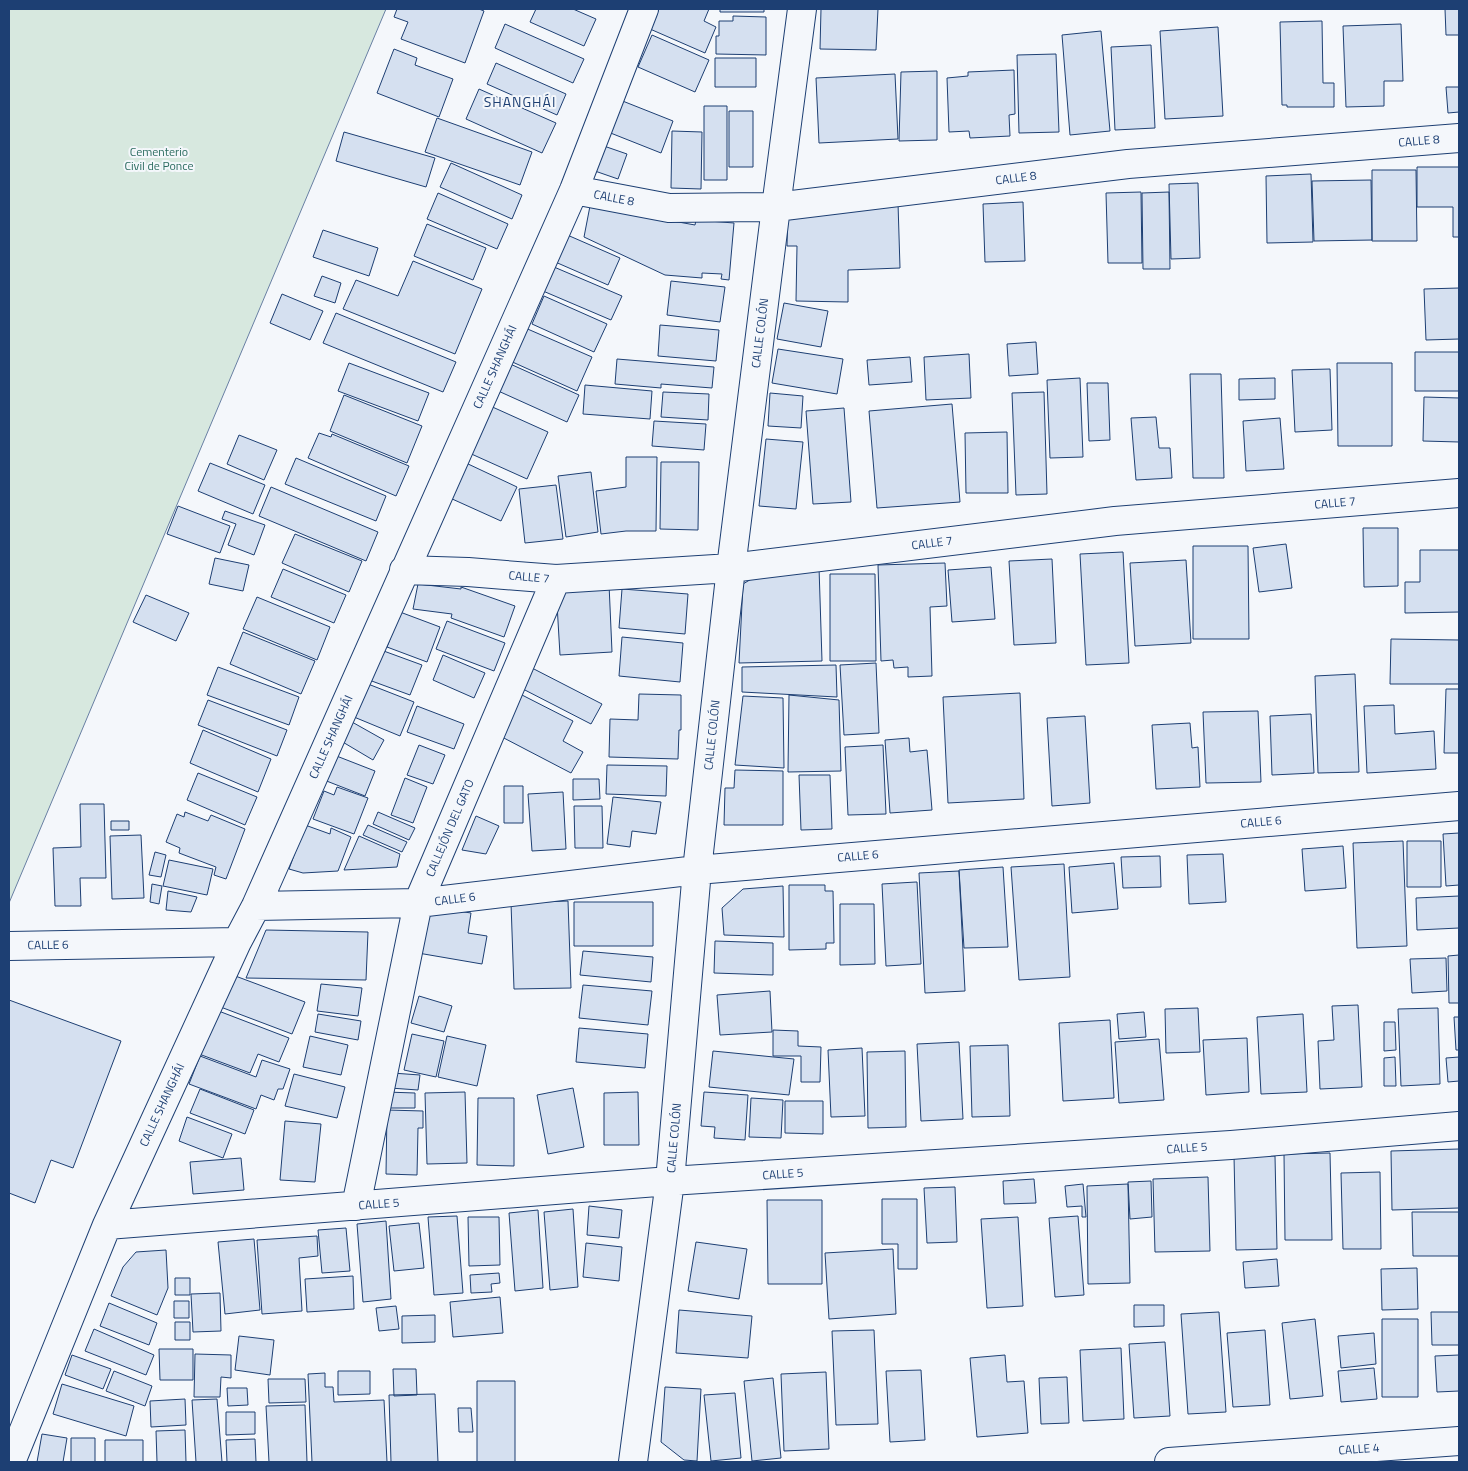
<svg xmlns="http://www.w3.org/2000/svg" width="1468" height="1471" font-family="'Titillium Web',sans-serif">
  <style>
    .green { fill: #d7e8df; stroke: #687fa3 }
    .building { fill: #d5e0f0; stroke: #1d3f73 }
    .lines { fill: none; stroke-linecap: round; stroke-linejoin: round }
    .minor-casing { stroke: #1d3f73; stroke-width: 30 }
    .minor { stroke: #f4f7fb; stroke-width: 28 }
    .labels { text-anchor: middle; stroke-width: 4; stroke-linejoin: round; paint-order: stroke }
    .street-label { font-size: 12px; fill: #1d3f73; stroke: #f4f7fb }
    .park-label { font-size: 12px; fill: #2c6c60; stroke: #f4f7fb }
    .neighbourhood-label { font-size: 14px; letter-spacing: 1px; fill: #1d3f73; stroke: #f4f7fb }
  </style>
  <rect width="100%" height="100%" fill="#f4f7fb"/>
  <path class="green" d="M9,9H386L9,903Z"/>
  <path class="building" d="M397,9H479L484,11L465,63L401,39L408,22L394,17Z
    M536,9H573L596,19L584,46L530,22Z
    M659,9H709L704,21L716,27L705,53L650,29Z
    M720,9H764V12H720Z
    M821,9H878L876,50L820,49Z
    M1445,9H1459V35H1446Z
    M733,16L766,17V55L716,54V36H719V21H733Z
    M1322,21L1323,83H1334V107H1287V105H1282L1280,22Z
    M505,24L584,59L573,83L495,48Z
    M1401,24L1403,81H1384V106L1346,107L1343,26Z
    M1218,27L1223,116L1165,119L1160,31Z
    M1101,31L1110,131L1070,135L1062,35Z
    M652,35L709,60L695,92L638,67Z
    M1151,45L1155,128L1115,130L1111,47Z
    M394,49L417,58L415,65L453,79L439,117L377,93Z
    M1056,54L1059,132L1019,133L1017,55Z
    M715,58H756V87H715Z
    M496,63L566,94L557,115L487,84Z
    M1014,70L1015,114L1009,115L1010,136L970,138L969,131L949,132L947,78L968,76V72Z
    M937,71V140L899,141L901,72Z
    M895,74L898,139L819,143L816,78Z
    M1446,87H1459V112L1448,113Z
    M479,89L556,123L542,153L466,119Z
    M615,98L673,121L661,153L603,130Z
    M704,106H727V180H704Z
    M729,111H753V167H729Z
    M437,118L532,152L520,185L425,152Z
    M672,131L702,132L701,189L671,188Z
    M344,132L435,158L426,187L336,161Z
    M601,145L627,154L618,179L592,170Z
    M451,163L522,195L512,219L440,187Z
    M1417,167H1459V237H1453V207H1417Z
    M1372,170H1416L1417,241H1372Z
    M1311,174L1313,242L1267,243L1266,176Z
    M1371,180L1372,240L1314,241L1312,181Z
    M1198,183L1200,258L1171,259L1169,184Z
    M1141,192L1142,263H1108L1106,193Z
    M1169,192L1170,269H1143L1142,193Z
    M438,193L508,224L497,249L427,219Z
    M1023,202L1025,261L985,262L983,204Z
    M898,203L900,268L848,270V302L796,301L797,246H787L788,206Z
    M590,206L695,225L696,220L734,223L729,280L721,279L722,274L702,273V278L665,275L584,237Z
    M427,224L486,248L473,280L414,256Z
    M323,230L378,248L369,276L313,257Z
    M565,234L620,258L608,285L553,261Z
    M413,261L482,289L455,354L343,309L356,280L398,296Z
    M554,267L622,296L611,320L543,291Z
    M322,276L341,283L335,303L314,296Z
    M671,281L725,287L720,322L667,315Z
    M1459,288V339L1426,340L1424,289Z
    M282,294L323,311L310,340L270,323Z
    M544,296L607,324L594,352L532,324Z
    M784,303L828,311L821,347L777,339Z
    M336,313L456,362L443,392L323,343Z
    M660,325L719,330L716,361L658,356Z
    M523,327L592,357L577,391L508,360Z
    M1036,342L1038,374L1009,376L1007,344Z
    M778,349L843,359L837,394L772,383Z
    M1415,352H1459V391H1415Z
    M969,354L971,398L926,400L924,357Z
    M910,357L912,382L869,385L867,360Z
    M617,359L714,367L712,388L661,384V388L615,384Z
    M349,363L429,393L418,421L338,391Z
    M508,363L579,395L567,422L496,390Z
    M1337,363H1392V446H1338Z
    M1330,369L1332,430L1295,432L1292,370Z
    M1190,374H1221L1224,478H1193Z
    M1080,378L1083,457L1050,458L1047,380Z
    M1275,378V399L1239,400V379Z
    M1087,383H1108L1110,440L1089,441Z
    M585,385L652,391L650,419L583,414Z
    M663,392L709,394L708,420L661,417Z
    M1044,392L1047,494L1016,495L1012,393Z
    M770,393L803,396L801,428L768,426Z
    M344,395L422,426L407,463L330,431Z
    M1424,397L1459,398V442L1423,441Z
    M952,404L960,502L877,508L869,411Z
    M488,405L548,432L527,479L467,452Z
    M844,408L851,502L813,504L806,411Z
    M1156,417L1159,448H1170L1172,478L1136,480L1131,418Z
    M1280,418L1284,469L1246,471L1243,421Z
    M654,421L706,424L704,450L652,446Z
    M1007,432L1008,493H966L965,433Z
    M319,433L331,437L332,434L409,466L396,496L308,458Z
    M239,435L277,450L264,480L227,464Z
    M766,439L803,442L796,509L759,506Z
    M626,457H657L656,531H626L601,534L596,491L626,487Z
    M296,458L386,496L376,521L285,484Z
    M661,462H699L698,530L660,529Z
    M210,463L265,485L253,514L198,491Z
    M466,463L517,487L501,521L450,498Z
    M591,472L598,532L566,537L558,476Z
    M556,485L563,539L525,543L519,489Z
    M271,487L378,532L366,561L259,516Z
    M178,506L230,526L220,553L167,534Z
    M225,511L265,525L254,555L228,545L236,524L222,519Z
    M1363,528H1398V586L1364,587Z
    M295,534L362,561L349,592L282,563Z
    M1286,544L1292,588L1259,592L1253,548Z
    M1193,546H1248L1249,639H1193Z
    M1420,550H1459V612L1405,613V582H1420Z
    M1123,552L1129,663L1086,665L1080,554Z
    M215,558L249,565L243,591L209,584Z
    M1052,559L1056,643L1014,645L1009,561Z
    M1186,560L1191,643L1135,646L1130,563Z
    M945,563L947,606L930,607L932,676L908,677V667L894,668L893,660L881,661L878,565Z
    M819,567L822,661L739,663L743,584L753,578Z
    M991,567L995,619L952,622L948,570Z
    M283,569L346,595L334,623L271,597Z
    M830,574H875L876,661H830Z
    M418,584L461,589V587L515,606L504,637L451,618L452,614L413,609Z
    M609,584L612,652L560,655L556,587Z
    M622,589L688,594L685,634L619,628Z
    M146,595L189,613L176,641L133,622Z
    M257,597L330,627L317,660L243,629Z
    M400,612L440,627L427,662L387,647Z
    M447,621L505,643L494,671L436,649Z
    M243,632L315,661L301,694L230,664Z
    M622,637L683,643L680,682L619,676Z
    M1391,639L1459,640V684H1390Z
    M381,650L422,665L410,695L369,680Z
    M443,655L485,673L474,698L433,680Z
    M876,663L879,733L844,735L840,665Z
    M836,665L837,697L742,692V667Z
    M218,667L299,697L289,725L207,695Z
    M532,668L602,704L591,724L521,688Z
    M1355,674L1359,772L1318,773L1315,676Z
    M368,684L414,702L400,736L354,717Z
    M1446,689H1459V753H1444Z
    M1020,693L1024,799L948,803L943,697Z
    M639,694L681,695V730H679L678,759L609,757L610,719L638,720Z
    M522,695L573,721L563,741L583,752L571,773L500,736Z
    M789,695L839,700L841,771L788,772Z
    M743,696L783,698L784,768L735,765Z
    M208,700L287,730L277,756L198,725Z
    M1394,705L1395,734L1434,731L1436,769L1367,773L1364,706Z
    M417,706L464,724L454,749L407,732Z
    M1258,711L1261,782L1206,783L1203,712Z
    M1311,714L1314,773L1272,775L1270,716Z
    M1085,716L1090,803L1052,806L1047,718Z
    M352,722L384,740L373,760L341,741Z
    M1190,723L1192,748L1198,747L1200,787L1156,789L1152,725Z
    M203,730L271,759L258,792L190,763Z
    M909,738L910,752L927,750L932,810L890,813L885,740Z
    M419,745L445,755L433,784L407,775Z
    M883,745L886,814L848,815L845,747Z
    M334,755L375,771L365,796L324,780Z
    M607,765L667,766L666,796L606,794Z
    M735,770L783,771V825H724L725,788H734Z
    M198,773L257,797L245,825L187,800Z
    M799,775H830L832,829L801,830Z
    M405,778L427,787L413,823L391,815Z
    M573,779H599L600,799L573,800Z
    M504,786H523V823H504Z
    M337,787L368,798L354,834L313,819L324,791L334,795Z
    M563,792L566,849L532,851L528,794Z
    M613,797L661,802L656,834L632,831L630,847L607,844Z
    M80,804H104L106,878H80L81,906H55L53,848L81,847Z
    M574,806H602L603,848H575Z
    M185,812L208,821L211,815L245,829L226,879L214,875L216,867L179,853L180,848L166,842L177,814L184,817Z
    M378,812L415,828L409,840L373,824Z
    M476,816L499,826L486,854L462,850Z
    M111,821H129V830H111Z
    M305,825L330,834L331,828L351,837L338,871L303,873L289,869Z
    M368,825L407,842L402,852L363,835Z
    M1459,833V885L1446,886L1443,834Z
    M141,835L144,898L112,899L110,836Z
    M359,836L400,854L397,867L344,870Z
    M1403,841L1407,946L1357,948L1353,843Z
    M1407,841H1441V887H1407Z
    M1343,846L1346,888L1305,891L1302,849Z
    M155,852L166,855L161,877L149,875Z
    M1223,854L1226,902L1189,904L1187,855Z
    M1160,856L1161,887L1123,888L1121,857Z
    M169,860L213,869L207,895L163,886Z
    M1114,863L1118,909L1072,913L1069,867Z
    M1064,864L1070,977L1019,980L1011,867Z
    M1003,867L1008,947L964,948L959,870Z
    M959,871L965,991L925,993L919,873Z
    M916,882H917L921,964L886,966L882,884Z
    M152,884L162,886L159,904L150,902Z
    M789,885H825V891H833L834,943H826V949L789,950Z
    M783,886L784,937L724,935L722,908L743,889Z
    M168,891L197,897L191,912L166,910Z
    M1459,896V928L1417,930L1416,898Z
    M568,901L571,988L514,989L511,903Z
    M574,902H653V946H574Z
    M840,904H874L875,964L840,965Z
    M425,906L471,913L468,933L487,936L482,964L418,953Z
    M266,930L368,932L366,980L246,978Z
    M715,941L773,943V975L714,973Z
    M583,951L653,957L651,982L580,975Z
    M1459,955V1003H1449L1448,956Z
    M1446,958L1447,991L1412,993L1410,959Z
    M230,974L305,1002L292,1034L218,1006Z
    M321,984L362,988L358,1016L317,1011Z
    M583,985L652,991L648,1025L579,1018Z
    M770,991L772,1032L720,1035L717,995Z
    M419,996L452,1006L444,1032L411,1023Z
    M9,1000L121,1041L73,1168L51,1160L35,1203L9,1193Z
    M1358,1005L1362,1087L1320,1089L1318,1041L1334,1040L1332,1006Z
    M1198,1008L1200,1052L1166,1053L1165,1009Z
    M1438,1008L1440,1084L1401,1086L1398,1009Z
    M216,1010L289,1038L279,1062L258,1054L250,1073L199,1054Z
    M1144,1012L1146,1037L1119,1039L1117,1014Z
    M318,1014L361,1021L358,1040L315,1032Z
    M1303,1014L1307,1092L1261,1094L1257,1017Z
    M1454,1017H1459V1050H1456Z
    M1110,1020L1114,1098L1063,1101L1059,1023Z
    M1384,1022H1395L1396,1050L1384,1051Z
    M579,1028L648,1034L645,1068L576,1062Z
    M773,1030L798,1031V1046L821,1047L820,1082H801V1056H773Z
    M412,1034L444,1041L436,1077L404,1070Z
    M310,1036L348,1045L341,1075L303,1067Z
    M447,1036L486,1045L477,1086L438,1077Z
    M1247,1038L1249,1092L1206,1095L1203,1040Z
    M1159,1039L1164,1100L1119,1103L1115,1042Z
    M959,1042L963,1119L921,1121L917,1044Z
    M1008,1045L1010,1116L972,1117L970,1046Z
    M862,1048L865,1116L831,1117L828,1050Z
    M713,1051L794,1059L789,1095L709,1087Z
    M905,1051L906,1127L868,1128L867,1052Z
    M200,1056L256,1077L262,1060L290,1069L283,1089H278L274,1100L261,1095L256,1109L189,1084Z
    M1395,1057L1396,1086H1384V1058Z
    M1459,1057V1081L1448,1082L1446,1058Z
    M392,1073L420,1075L418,1090L390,1088Z
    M294,1074L345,1087L337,1118L285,1106Z
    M573,1088L584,1147L548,1154L537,1095Z
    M200,1089L254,1110L245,1134L190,1113Z
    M386,1092L415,1093V1108H386Z
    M465,1092L467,1163L427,1164L425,1093Z
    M638,1092L639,1145H604V1093Z
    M704,1092L748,1095L745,1140L714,1138L715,1127L701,1126Z
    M478,1098H514V1166L477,1165Z
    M751,1098L783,1100L781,1138L749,1137Z
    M785,1101H823V1134L785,1133Z
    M387,1110L423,1111V1128H418L417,1175L386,1174Z
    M187,1117L232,1134L223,1158L179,1141Z
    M285,1121L321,1124L315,1182L280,1180Z
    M1459,1149V1208L1392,1210L1391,1151Z
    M1330,1153L1332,1240H1285L1284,1154Z
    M1234,1156H1275L1277,1249L1236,1250Z
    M241,1158L244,1190L193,1194L190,1162Z
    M1380,1172L1381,1249H1343L1341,1173Z
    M1208,1177L1210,1251L1155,1252L1153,1179Z
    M1034,1179L1036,1203L1004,1204L1003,1181Z
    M1151,1181L1152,1217L1130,1219L1128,1182Z
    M1083,1184L1086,1217H1082V1206L1067,1207L1065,1186Z
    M1128,1184L1130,1283L1088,1284L1087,1186Z
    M955,1187L957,1242L927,1243L924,1188Z
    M882,1199H917V1269H898V1244H882Z
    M767,1200H822V1284H768Z
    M589,1206L622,1210L619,1238L587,1235Z
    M573,1209L578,1287L550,1290L544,1212Z
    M538,1210L543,1288L515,1291L509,1213Z
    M1412,1212H1459V1256H1413Z
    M457,1216L463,1293L434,1295L428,1217Z
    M1078,1216L1084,1295L1055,1297L1049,1218Z
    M468,1217H499L500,1265L469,1266Z
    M1018,1217L1023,1306L987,1308L981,1219Z
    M386,1221L391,1299L363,1302L357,1224Z
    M419,1223L424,1268L394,1271L389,1226Z
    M346,1228L350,1271L322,1273L318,1230Z
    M317,1236L318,1256L299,1258L302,1311L262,1314L257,1240Z
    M254,1239L260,1310L225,1314L218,1242Z
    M696,1242L747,1249L739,1299L688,1291Z
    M586,1243L622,1247L619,1281L583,1277Z
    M893,1249L896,1314L829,1319L825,1253Z
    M166,1250L168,1288L157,1315L111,1296L123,1267L136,1252Z
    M1277,1259L1279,1286L1245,1288L1243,1262Z
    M1417,1268L1418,1309L1382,1310L1381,1269Z
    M499,1273L500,1283L491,1284L492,1292L471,1293L470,1275Z
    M353,1276L354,1309L307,1312L305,1279Z
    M175,1278H190V1295H175Z
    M220,1293L221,1331L193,1332L191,1294Z
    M500,1297L503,1333L453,1337L450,1302Z
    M174,1301H189V1318H174Z
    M109,1303L157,1323L149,1345L100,1326Z
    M1134,1305H1164V1326L1134,1327Z
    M396,1306L399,1329L379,1331L376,1308Z
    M679,1310L752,1316L748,1358L676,1353Z
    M1219,1312L1226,1412L1188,1414L1181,1314Z
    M1431,1312H1459V1345H1432Z
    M435,1315V1342L402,1343V1316Z
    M1315,1319L1323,1396L1290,1399L1282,1323Z
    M1382,1319H1418V1397H1382Z
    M175,1322H190V1340H175Z
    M94,1329L154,1355L146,1375L85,1351Z
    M874,1330L878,1424L836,1425L832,1331Z
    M1265,1330L1270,1405L1233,1407L1227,1333Z
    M1374,1333L1376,1364L1341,1368L1338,1336Z
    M239,1336L274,1340L270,1375L235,1370Z
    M1165,1342L1170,1416L1134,1418L1129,1344Z
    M1121,1348L1124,1419L1083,1421L1080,1350Z
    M159,1349H193V1380H160Z
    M195,1354L231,1355V1378L221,1377L220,1397H194Z
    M72,1355L111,1369L103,1389L65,1375Z
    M1005,1355L1007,1382L1024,1381L1028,1433L977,1437L970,1358Z
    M1459,1355V1391L1437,1392L1435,1356Z
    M1374,1368L1377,1399L1341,1402L1338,1371Z
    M393,1369H416L417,1395L394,1396Z
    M921,1370L925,1440L890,1442L886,1371Z
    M114,1371L152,1386L145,1406L106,1391Z
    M338,1371H370V1394L338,1395Z
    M826,1372L829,1449L784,1451L781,1374Z
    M325,1373V1387H333L334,1402L384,1400L387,1462H312L308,1374Z
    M1067,1377L1069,1423L1041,1424L1039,1378Z
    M773,1378L781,1458L752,1461L744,1381Z
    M268,1379H305L306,1402L269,1403Z
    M477,1381H515V1462H477Z
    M62,1384L134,1406L126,1436L53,1414Z
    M665,1387L701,1389L697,1461L684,1460L661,1442Z
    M227,1388H247L248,1405L228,1406Z
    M735,1393L741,1458L711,1461L704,1395Z
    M435,1394L438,1462H391L389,1395Z
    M185,1399L186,1425L151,1427L150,1401Z
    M217,1399L222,1462H196L192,1400Z
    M305,1405L307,1462H269L266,1406Z
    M458,1408H471L473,1432H459Z
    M226,1412H255V1434L226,1435Z
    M185,1430L186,1462H157L156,1431Z
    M42,1434L67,1438L63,1462H37Z
    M71,1438H95V1462H71Z
    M255,1439L256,1462H227L226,1440Z
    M105,1440H143V1462H105Z"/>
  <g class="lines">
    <defs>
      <path id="minor" d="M574,190L669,208L776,207L1128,164L1459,138
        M404,570L468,572L556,579L731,568L1115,521L1459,493
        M256,906L418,903L697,870L1459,806
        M9,946L237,942
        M356,1206L418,903L556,579
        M107,1225L670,1181L1231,1145L1459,1126
        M11,1462L107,1225L237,942L256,906L574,190L644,9
        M633,1462L670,1181L697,870L731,568L776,207L802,9
        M1169,1462L1459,1441"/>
    </defs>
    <use href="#minor" class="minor-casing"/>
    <use href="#minor" class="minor"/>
  </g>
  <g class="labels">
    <g class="street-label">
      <text transform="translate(1419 141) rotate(-5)" y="4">CALLE 8</text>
      <text transform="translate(1016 178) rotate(-7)" y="4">CALLE 8</text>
      <text transform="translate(614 198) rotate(11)" y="4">CALLE 8</text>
      <text transform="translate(760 333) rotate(-83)" y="4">CALLE COLÓN</text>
      <text transform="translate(495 367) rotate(-66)" y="4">CALLE SHANGHÁI</text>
      <text transform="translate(1335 503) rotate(-5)" y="4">CALLE 7</text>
      <text transform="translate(932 543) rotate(-7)" y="4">CALLE 7</text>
      <text transform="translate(529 577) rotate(5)" y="4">CALLE 7</text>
      <text transform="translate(712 735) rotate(-84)" y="4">CALLE COLÓN</text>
      <text transform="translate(331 737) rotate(-66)" y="4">CALLE SHANGHÁI</text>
      <text transform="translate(1261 822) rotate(-5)" y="4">CALLE 6</text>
      <text transform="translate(450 828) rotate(-67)" y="4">CALLEJÓN DEL GATO</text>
      <text transform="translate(858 856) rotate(-5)" y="4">CALLE 6</text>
      <text transform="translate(455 899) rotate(-7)" y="4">CALLE 6</text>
      <text transform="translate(48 945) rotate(-1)" y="4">CALLE 6</text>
      <text transform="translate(162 1105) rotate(-65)" y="4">CALLE SHANGHÁI</text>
      <text transform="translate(674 1138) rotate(-85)" y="4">CALLE COLÓN</text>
      <text transform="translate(1187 1148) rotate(-4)" y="4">CALLE 5</text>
      <text transform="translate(783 1174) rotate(-4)" y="4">CALLE 5</text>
      <text transform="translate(379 1204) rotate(-4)" y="4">CALLE 5</text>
      <text transform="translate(1359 1449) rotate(-4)" y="4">CALLE 4</text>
    </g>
    <g class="park-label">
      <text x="159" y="156">Cementerio<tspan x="159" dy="14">Civil de Ponce</tspan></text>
    </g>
    <g class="neighbourhood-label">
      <text x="520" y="107">SHANGHÁI</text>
    </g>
  </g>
  <rect width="1468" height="1471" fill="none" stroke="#1d3f73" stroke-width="20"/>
</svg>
